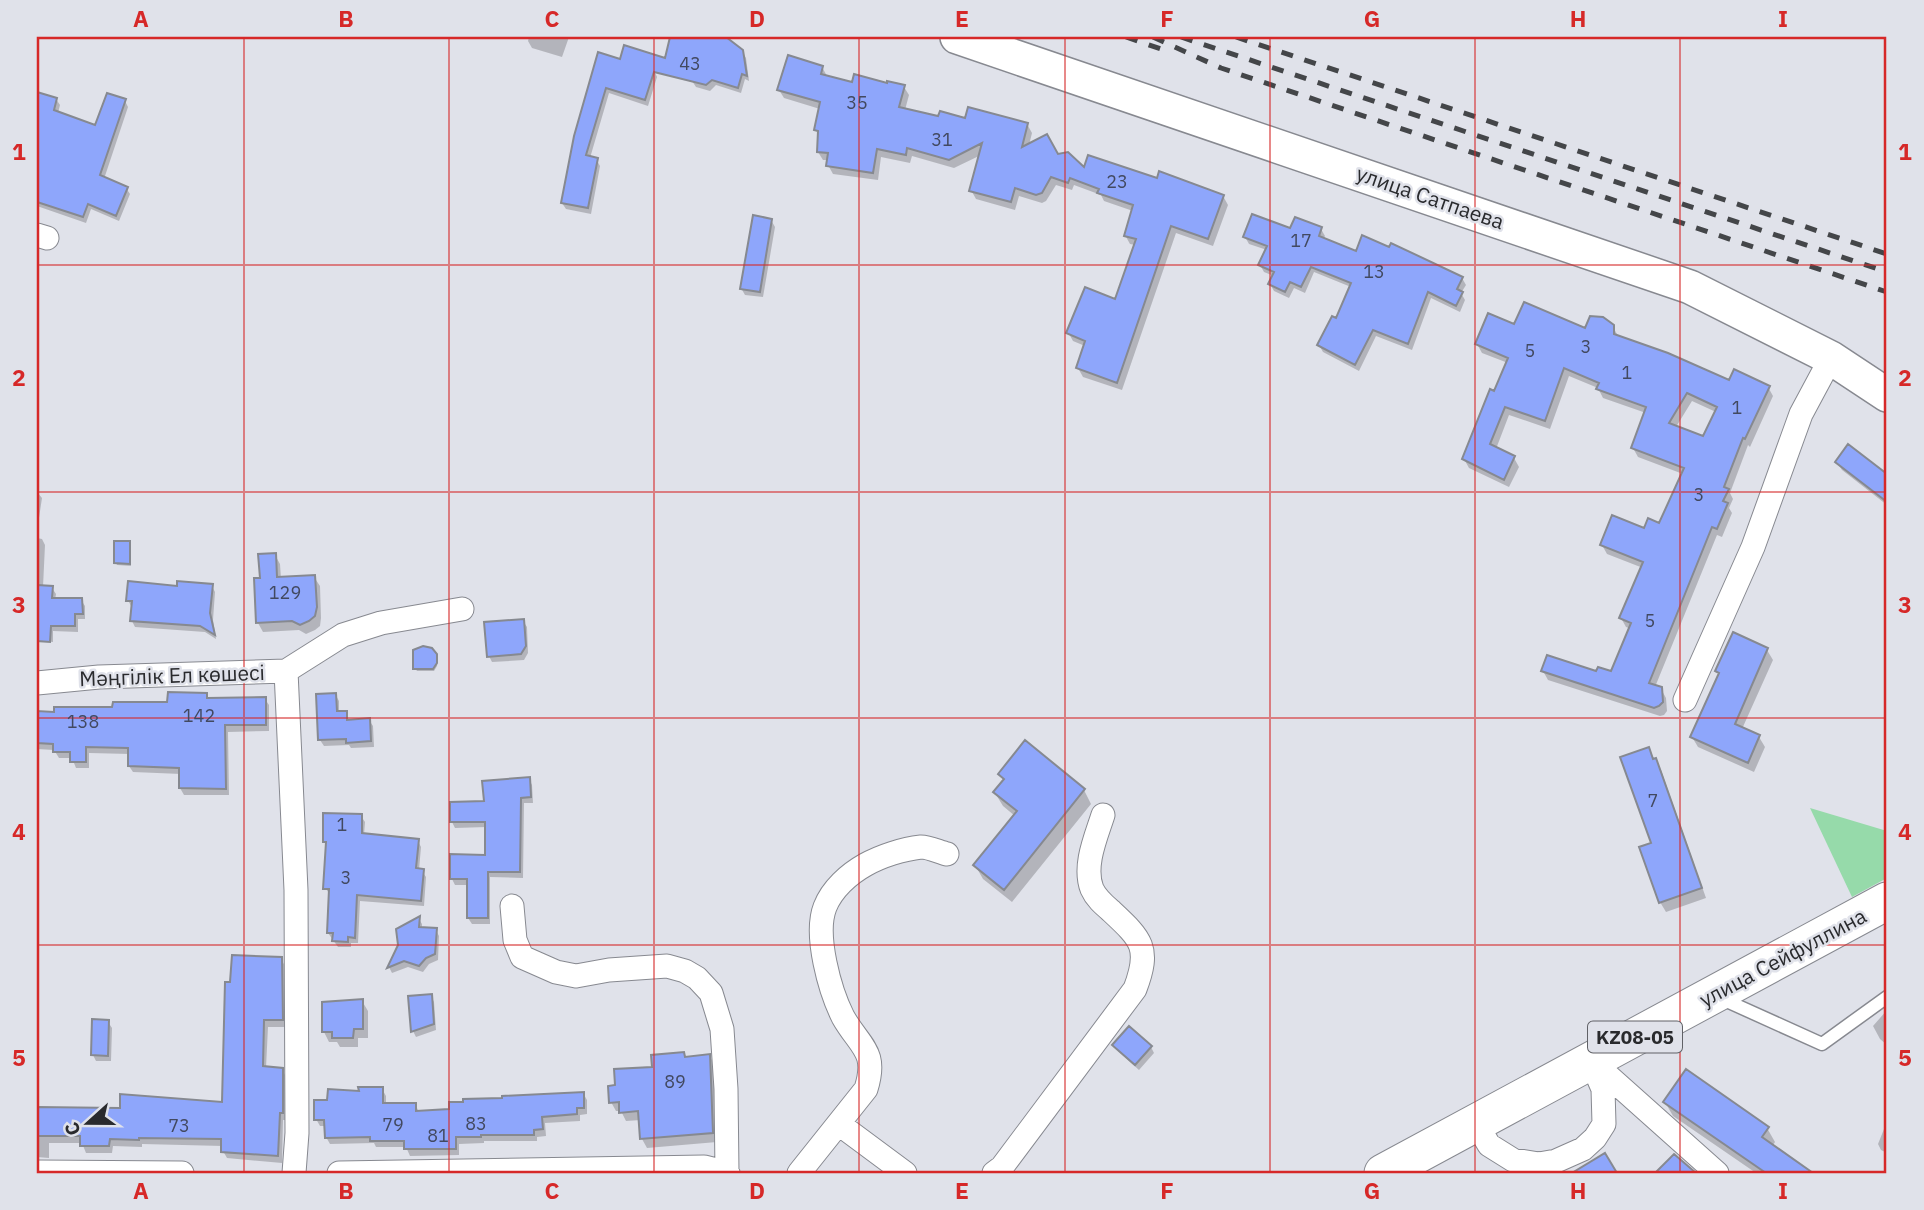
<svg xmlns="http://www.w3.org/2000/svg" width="1924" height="1210" font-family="'IBM Plex Sans',sans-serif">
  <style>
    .green { fill: #96daaa }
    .shadow { fill: #0003; fill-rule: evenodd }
    .building { fill: #8ea6fb; stroke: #868990; stroke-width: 2; fill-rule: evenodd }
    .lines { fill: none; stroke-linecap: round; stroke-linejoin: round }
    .lane-casing { stroke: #878990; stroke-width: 15 }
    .street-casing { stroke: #878990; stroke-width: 25 }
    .secondary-casing { stroke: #878990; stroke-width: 36 }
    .primary-casing { stroke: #878990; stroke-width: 39 }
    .lane { stroke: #fff; stroke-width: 12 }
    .street { stroke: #fff; stroke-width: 23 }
    .secondary { stroke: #fff; stroke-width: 33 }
    .primary { stroke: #fff; stroke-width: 37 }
    .rail { stroke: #444649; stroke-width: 5; stroke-dasharray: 12 12; stroke-linecap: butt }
    .grid { fill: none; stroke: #d62828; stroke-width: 2; stroke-opacity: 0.55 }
    .labels { text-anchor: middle; stroke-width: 5; stroke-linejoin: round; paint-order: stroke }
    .number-label { font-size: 18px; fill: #424960 }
    .shield { fill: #e0e2ea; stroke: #606166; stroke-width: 2 }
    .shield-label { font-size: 19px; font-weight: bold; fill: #292a2d }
    .street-label { font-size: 21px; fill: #292a2d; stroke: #e0e2ea }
    .neatline { fill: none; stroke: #d62828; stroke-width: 2.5 }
    .grid-label { font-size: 23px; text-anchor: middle; font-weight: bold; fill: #d62828 }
  </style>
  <rect width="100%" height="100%" fill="#e0e2ea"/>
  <path class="green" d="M1810,808L1887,831V878L1852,897Z"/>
  <path class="shadow" d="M529,37H569L562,57L532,48L528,41Z
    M672,37H728L727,40L742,51L746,58L749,81L745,79L741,93L716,85L710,91L696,87L669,46Z
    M600,54L654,70L657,77L648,106L609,93L590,158L596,159L600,166L591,214L566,209L562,203Z
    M822,67L827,76L853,84L904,87L909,95L905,110L939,118L1027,124L1032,133L1029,145L1085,170L1158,181L1223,196L1228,205L1213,246L1176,233L1122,390L1083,377L1078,368L1085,346L1073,341L1068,332L1116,301L1135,245L1130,244L1125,235L1133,211L1104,201L1101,195L1074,185L1072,190L1056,185L1046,201L1042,203L1019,196L1015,210L976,199L971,190L981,155L954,168L912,156L910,163L881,157L878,180L833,174L828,165L829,160H823L818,152L819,136L816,130L820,109L784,98L779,90Z
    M37,94L56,99L60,105L58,113L96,127L125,101L128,107L104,179L126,188L130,194L119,221L91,209L86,223L37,206Z
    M771,220L775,227L763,297L745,295L741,288Z
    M1321,229L1325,236L1323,240L1357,254L1462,278L1466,285L1461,293L1465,300L1460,312L1431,298L1412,350L1376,336L1359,371L1323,352L1319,345L1337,321L1351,287L1314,272L1305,293L1294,288L1289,298L1274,291L1270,284L1274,276L1264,272L1260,265L1267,250L1249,244L1245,237L1291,230Z
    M1515,327L1586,331L1613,327L1618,336L1730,383L1768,387L1773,396L1750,447L1748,445L1730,493L1733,499L1729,508L1732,513L1722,537L1717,535L1655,687L1661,689L1666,698L1667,711L1664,715L1660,716L1548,680L1543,671L1612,673L1631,629L1626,627L1621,618L1643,568L1607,554L1602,545L1660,526L1683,474L1638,457L1633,448L1646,413L1603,398L1598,388L1569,376L1550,429L1509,415L1496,449L1514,458L1519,467L1509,487L1469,468L1464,459L1508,363L1482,353L1477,344ZM1692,401L1716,412L1704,438L1676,427Z
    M1848,447L1887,477V505L1842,470L1837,462Z
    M37,492L42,498L37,531Z
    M37,538L42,539L45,545L43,587L52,588L56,594L55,600H81L85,606V619H78V632L53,631V642L37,641Z
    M129,543L131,566L117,565L116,563Z
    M275,555L280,564L281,579L314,577L320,586L321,618L320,626L315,630L306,634L299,630L263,632L258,623L261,580Z
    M212,586L215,592L213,620L216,639L205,632L135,627L132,621L131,606L128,600L178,588Z
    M523,621L527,627L528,653L524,660L492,662L489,656Z
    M1767,650L1773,660L1742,729L1759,737L1765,747L1754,772L1698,747L1692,737L1720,675L1717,671Z
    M436,655L438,658L437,666L434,671H417L415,668Z
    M335,694L339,701V713L346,712L349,721L369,720L373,726L374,747L351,748L349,745L324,746L320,740Z
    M206,695L209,699H265L269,705V731L228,732L229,795H184L180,788L181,774L133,772L129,766L130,754L89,753V768H76L72,758H59L54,750L37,749V712L55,714L169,704Z
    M1648,749L1661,770L1706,898L1666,912L1660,902L1653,844Z
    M1000,774L1084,790L1091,804L1012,902L983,879L975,865L1015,816L1003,806L995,793L1004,781Z
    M529,779L532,785L533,803H524L523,878L490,877V924H472L468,918L469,885H455L452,879L487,857V827L455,828L452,822Z
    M361,816L365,822L364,835L418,841L421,847L419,870L422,871L426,877L424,906L360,901L358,943H351V947H338L328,933L330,894L325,888L327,846L324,841Z
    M419,919L422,924V929L436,930L439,936L438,960L429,964L423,972L408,967L392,973L389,967L400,945Z
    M281,959L285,966L286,1027H268L266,1068L282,1069L286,1077V1120H283L282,1163L227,1158L223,1151V1146L142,1144V1147L113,1146L112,1153H86L82,1143H49V1158L37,1157V1108L121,1109L223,1104L232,984Z
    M431,996L434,1002L436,1030L416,1037L413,1031Z
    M362,1001L368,1011V1038H358V1047H340L337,1042H329L324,1032Z
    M1887,1010V1045L1880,1039L1873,1026Z
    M108,1022L112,1028L111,1061H96L93,1055Z
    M1114,1045L1151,1047L1154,1053L1139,1070L1118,1051Z
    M709,1055L714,1064L717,1142L647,1148L642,1139L641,1120L626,1121L621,1111H616L611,1102L654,1068L686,1058Z
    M382,1089L386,1096V1104H415L419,1112L451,1111L583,1093L587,1100V1114L580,1115V1121L545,1123L546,1136L537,1137V1141H484V1143L459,1144V1155L410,1156L406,1147H376L374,1143L330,1144L326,1137V1126H320L316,1119L329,1102Z
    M1665,1102L1767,1128L1775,1142L1772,1147L1810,1173H1756L1673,1116Z
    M1884,1129L1887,1130V1153L1881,1150L1878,1144Z"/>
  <path class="building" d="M670,37H726L743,50L747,76L742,74L738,88L712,80L706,85L654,72L645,100L606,88L586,155L598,158L588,208L561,203L574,136L598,52L620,59L624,45L665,58Z
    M788,55L823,66L821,74L852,82L854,74L887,83V81L905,85L899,107L938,116L940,111L965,118L968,107L1028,123L1022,147L1047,134L1058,154L1068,152L1084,167L1088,155L1157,178L1159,171L1224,195L1208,239L1171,226L1117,383L1076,368L1085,341L1066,333L1085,287L1115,299L1136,239L1124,236L1133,205L1097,193L1099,189L1070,178L1068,183L1051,177L1042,193L1036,195L1015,188L1011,202L969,191L982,143L949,160L907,148L906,155L877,149L873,173L826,166L828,153L817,152L818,131L814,130L820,102L777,90Z
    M37,92L57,98L54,110L95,125L107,93L126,99L100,175L128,187L116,216L88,204L83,217L37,202Z
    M1252,214L1290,228L1295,217L1322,227L1319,236L1356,251L1362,235L1389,247L1391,243L1463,277L1457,289L1463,292L1456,306L1428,292L1408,344L1373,330L1355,365L1317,345L1332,316L1336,318L1351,283L1311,267L1301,287L1290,282L1285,292L1268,284L1274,272L1258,265L1267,246L1243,237Z
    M753,215L772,219L760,292L740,289Z
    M1524,302L1585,328L1590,316L1603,317L1614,325V334L1668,353L1729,380L1734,369L1770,386L1745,439L1743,438L1724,487L1729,489L1723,501L1728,503L1717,529L1712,527L1649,683L1662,687L1663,702L1659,706L1654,708L1541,671L1547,655L1596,671L1598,667L1611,671L1631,623L1619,618L1643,562L1600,545L1612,515L1644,528L1648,518L1659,523L1684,468L1631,448L1646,407L1596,389L1599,383L1564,368L1545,421L1505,407L1490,444L1515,456L1504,480L1462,459L1490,389L1494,391L1508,358L1475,344L1488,313L1514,324ZM1687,393L1717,407L1703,436L1669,423Z
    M1848,444L1887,474V502L1835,462Z
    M114,541H130V564L114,563Z
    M276,553L277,577L315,575L317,607L315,616L309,621L300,625L292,621L256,623L254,578H260L258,554Z
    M128,581L177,586V581L213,584L210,613L215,635L200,626L130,621L132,601H126Z
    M37,585L53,586L52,598H82L83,614H75V626H51L50,642L37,641Z
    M524,619L526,646L521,654L487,657L484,622Z
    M1733,632L1768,648L1735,724L1760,735L1748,763L1690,737L1719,673L1715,671Z
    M423,646L432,648L437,654V663L433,669H413V650Z
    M168,692L207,693V698L266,697V725H225L226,789L179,788V768L128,766V748L86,747V762H70V752H53V744L37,743V711L54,712V707H112L113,702H167Z
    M336,693L337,711H347V720L370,718L371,741L346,743V739L318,740L316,694Z
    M1025,740L1085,789L1004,890L973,865L1017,811L993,792L1004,779L998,774Z
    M1649,747L1653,759L1656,758L1702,888L1659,903L1639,847L1651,843L1620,757Z
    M530,777L531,797L521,798L520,872H488V918H467V879H450V854L485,855V822H450V802L484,801L482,781Z
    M323,813L362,814V833L419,839L416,868L424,869L421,901L357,895L355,938L348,937V942L332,941L333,933H327L329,889H323L326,842H323Z
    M420,916L419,927L437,928L435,954L426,958L419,966L404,961L387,968L398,945L396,929Z
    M232,955L282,957L283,1020H264L263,1066L283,1068V1113H280L278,1156L221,1152V1139L139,1138V1140L110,1139L109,1146H80V1136H37V1107L120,1108V1094L222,1102L225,982H230Z
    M432,994L434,1024L411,1032L408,996Z
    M363,999V1029H354L353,1038H332V1032H322V1002Z
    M92,1019L109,1020L108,1056L91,1055Z
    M1129,1026L1152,1046L1135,1065L1112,1045Z
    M684,1052L685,1057L710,1054L713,1133L640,1139L638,1111L619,1113V1102L609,1103L608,1086L615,1085L614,1069L652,1067L651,1055Z
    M1686,1069L1769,1127L1762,1137L1813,1173H1766L1663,1102Z
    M358,1087H383V1103H416V1111L449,1109V1102H463V1099L502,1098V1096L584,1092V1108H577V1114L542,1117L543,1129L534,1130V1135H481V1137H456V1149H404V1141H370V1137L325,1138L324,1120H314V1100H327L328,1089L359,1091Z
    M1605,1153L1617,1173H1572Z
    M1674,1154L1696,1173H1655Z"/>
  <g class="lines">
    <defs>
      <path id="lane" d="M1720,998L1822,1044L1887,997"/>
      <path id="street" d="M37,235L47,238
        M286,671L296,890L297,1133L294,1173
        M37,683L99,677L286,671L343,635L381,623L462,609
        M1685,700L1753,547L1801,414L1831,358
        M512,906L515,940L522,957L556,972L576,976L609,970L667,966L685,971L697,978L711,993L722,1029L726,1089L727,1173
        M1596,1065L1717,1173
        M1476,1123L1489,1145L1513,1160L1539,1164L1556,1161L1583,1149L1595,1138L1604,1124L1603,1089L1591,1061
        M839,1124L905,1173
        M37,1172L182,1173
        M339,1173L704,1167L728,1173
        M799,1173L866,1089C878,1051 860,1047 843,1017C830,991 814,935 825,907C832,889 849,874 865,865C881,856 903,849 921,847C929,847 939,852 947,854
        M994,1173L1002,1167L1135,989C1151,947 1141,939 1110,910C1103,904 1096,898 1092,889C1083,866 1096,837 1103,815"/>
      <path id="secondary" d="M957,37L1690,287L1831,358L1887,395"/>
      <path id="primary" d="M1383,1173L1887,901"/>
    </defs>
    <use href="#lane" class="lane-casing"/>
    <use href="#street" class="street-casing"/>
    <use href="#secondary" class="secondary-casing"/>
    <use href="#primary" class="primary-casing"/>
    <use href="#lane" class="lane"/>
    <use href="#street" class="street"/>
    <use href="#secondary" class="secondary"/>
    <use href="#primary" class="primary"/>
    <path class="rail" d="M1126,37L1164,50
      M1153,37L1221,68L1887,292
      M1181,37L1887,272
      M1236,37L1887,254"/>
  </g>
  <path class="grid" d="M244,37V1173M449,37V1173M654,37V1173M859,37V1173M1065,37V1173M1270,37V1173M1475,37V1173M1680,37V1173M37,265H1887M37,492H1887M37,718H1887M37,945H1887"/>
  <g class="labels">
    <g class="number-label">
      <text x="690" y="70">43</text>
      <text x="857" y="109">35</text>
      <text x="942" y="146">31</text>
      <text x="1117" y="188">23</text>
      <text x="1301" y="247">17</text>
      <text x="1374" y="278">13</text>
      <text x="1586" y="353">3</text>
      <text x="1530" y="357">5</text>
      <text x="1627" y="379">1</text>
      <text x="1737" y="414">1</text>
      <text x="1699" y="501">3</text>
      <text x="285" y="599">129</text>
      <text x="1650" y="627">5</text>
      <text x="199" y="722">142</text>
      <text x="83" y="728">138</text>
      <text x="1653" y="807">7</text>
      <text x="342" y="831">1</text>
      <text x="346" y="884">3</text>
      <text x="675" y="1088">89</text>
      <text x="476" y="1130">83</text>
      <text x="393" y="1131">79</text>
      <text x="179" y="1132">73</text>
      <text x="438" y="1142">81</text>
    </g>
    <rect class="shield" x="1588" y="1021.5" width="94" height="31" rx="5"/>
    <g class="shield-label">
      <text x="1635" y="1044">KZ08-05</text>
    </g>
    <g class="street-label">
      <text transform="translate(1430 198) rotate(19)" y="7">улица Сатпаева</text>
      <text transform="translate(172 676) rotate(-2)" y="7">Мәңгілік Ел көшесі</text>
      <text transform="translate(1783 958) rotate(-28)" y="7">улица Сейфуллина</text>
    </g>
  </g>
  <rect width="1924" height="1210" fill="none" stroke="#e0e2ea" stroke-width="77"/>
  <g transform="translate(88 1123) rotate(249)" stroke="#e0e2ea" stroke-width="5" paint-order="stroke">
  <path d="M0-5L12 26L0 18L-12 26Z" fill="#292a2d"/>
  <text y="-10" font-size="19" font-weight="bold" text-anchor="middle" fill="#292a2d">С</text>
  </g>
  <rect x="38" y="38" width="1847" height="1134" class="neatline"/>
  <g class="grid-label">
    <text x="141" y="27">A</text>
    <text x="346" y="27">B</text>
    <text x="552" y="27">C</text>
    <text x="757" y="27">D</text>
    <text x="962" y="27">E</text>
    <text x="1167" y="27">F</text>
    <text x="1372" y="27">G</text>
    <text x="1578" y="27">H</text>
    <text x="1783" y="27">I</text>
    <text x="19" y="160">1</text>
    <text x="1905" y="160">1</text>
    <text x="19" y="386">2</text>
    <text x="1905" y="386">2</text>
    <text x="19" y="613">3</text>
    <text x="1905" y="613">3</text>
    <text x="19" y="840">4</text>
    <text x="1905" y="840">4</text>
    <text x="19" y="1066">5</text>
    <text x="1905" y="1066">5</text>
    <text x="141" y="1199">A</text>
    <text x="346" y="1199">B</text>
    <text x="552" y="1199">C</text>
    <text x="757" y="1199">D</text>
    <text x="962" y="1199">E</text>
    <text x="1167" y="1199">F</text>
    <text x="1372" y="1199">G</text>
    <text x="1578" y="1199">H</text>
    <text x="1783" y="1199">I</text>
  </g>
</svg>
